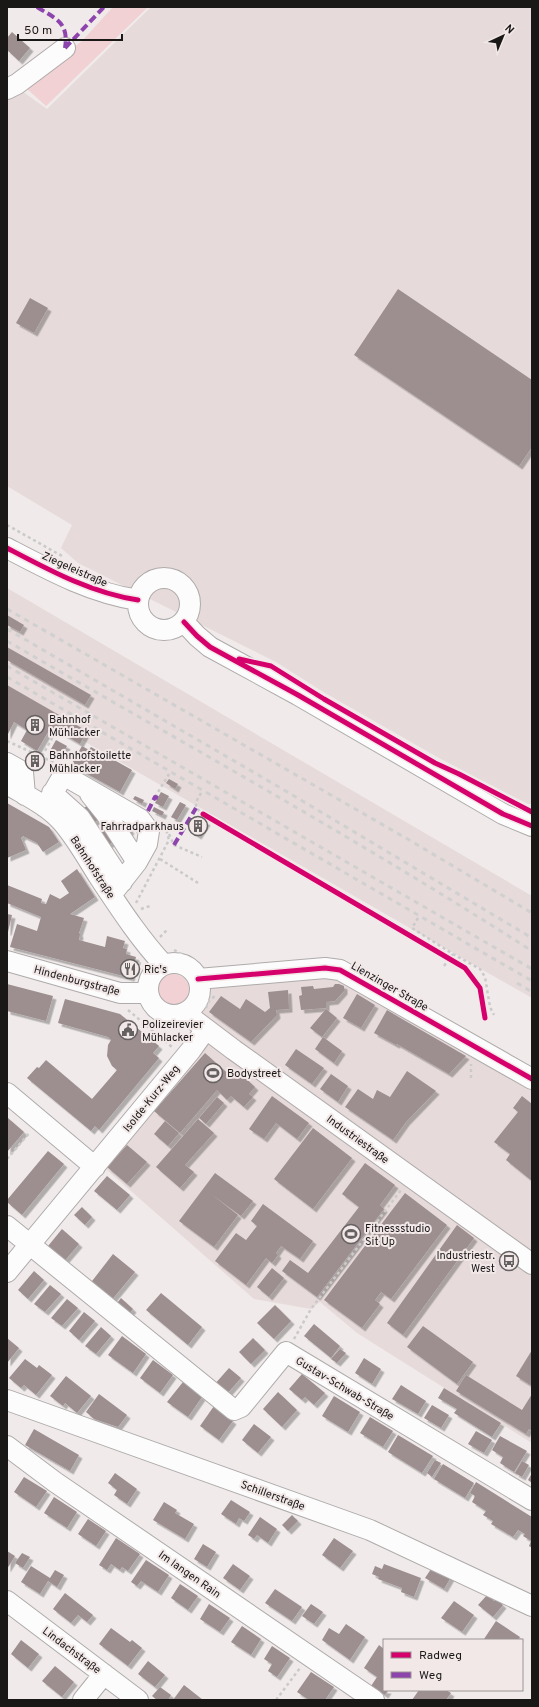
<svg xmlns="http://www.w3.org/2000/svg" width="539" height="1707" font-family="Overpass,sans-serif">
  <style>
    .built { fill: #e6dada }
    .green { fill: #f1d1d3 }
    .building { fill: #9d8f90; filter: url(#shadow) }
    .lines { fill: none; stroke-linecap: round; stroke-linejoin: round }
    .minor-casing { stroke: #afabab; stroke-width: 22 }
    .path { stroke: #cbcaca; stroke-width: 2.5; stroke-dasharray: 3 3; stroke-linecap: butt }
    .minor { stroke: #fdfcfc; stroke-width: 20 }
    .rail { stroke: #d1d0d0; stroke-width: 3; stroke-dasharray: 5 5; stroke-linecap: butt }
    .quiet { stroke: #8e44ad; stroke-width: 4; stroke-dasharray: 8 4; stroke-linecap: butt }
    .cycleway-casing { stroke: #f2e8e8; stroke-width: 8 }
    .cycleway { stroke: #d6006c; stroke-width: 5 }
    .labels { text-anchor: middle; stroke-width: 4; stroke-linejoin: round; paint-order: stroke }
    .street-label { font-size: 11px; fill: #1a1717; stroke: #f2e8e8 }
    .poi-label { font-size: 11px; fill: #1a1717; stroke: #f2e8e8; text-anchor: start }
  </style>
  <defs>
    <filter id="shadow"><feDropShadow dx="3.5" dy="3.5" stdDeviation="0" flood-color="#0004"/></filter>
  </defs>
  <rect width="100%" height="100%" fill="#f0eaea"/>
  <path class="built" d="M151,7H532V804H528L439,758L325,693L276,662L78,563L61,548L72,525L7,486V96L19,89L47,109Z
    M7,588L532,896V998L7,697Z
    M340,976L532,1091V1443L357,1333L320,1302L311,1309L254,1299L91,1156L192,1041L211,985Z"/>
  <path class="green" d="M113,7H148L46,106L26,88L31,81L82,41Z
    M157 990a16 16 0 1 1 32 0a16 16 0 1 1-32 0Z"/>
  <path class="building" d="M12,32L30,48L19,61L7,50V38Z
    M398,289L532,380V447L519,466L354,355Z
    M30,298L48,308L34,333L16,323Z
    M7,615L24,625L20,632L7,625Z
    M7,647L91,695L85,705L7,660Z
    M7,685L87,731L80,744L51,727L37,751L21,741L27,730L14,722L7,736Z
    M56,740L67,746L62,755L51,749Z
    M82,746L89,750L91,747L132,770L120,792L71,765Z
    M33,756L40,760L36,767L30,763Z
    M169,779L178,784L175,789L166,783Z
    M161,792L169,796L163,807L155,803Z
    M135,796L144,800L142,804L133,799Z
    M180,802L186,805L177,820L171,817Z
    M7,803L49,827L59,842L43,852L37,843L23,836L21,838L26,850L7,858Z
    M88,805L98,820L93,823L84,808Z
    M154,807L164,812L162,816L152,811Z
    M198,817L207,822L198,836L190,831Z
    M123,818L131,831L127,833L120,820Z
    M102,827L113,842L108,845L98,830Z
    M77,869L95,897L70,914L84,918L79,933L80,934L79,940L105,947L107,936L125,941L123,948L127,949L126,954L136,957L131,978L10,947L17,924L37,931L41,917L7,903V885L42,899L41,903L46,904L50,894L60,899L69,893L61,881Z
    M7,914L12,915L8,932H7Z
    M7,984L53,996L46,1021L7,1011Z
    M335,984H339L344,986V991L335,1001L326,1002V1008L301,1010L299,996L302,995L301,987L313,986L314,989L333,987Z
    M288,990L289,1009L276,1010L277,1015L251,1042L209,1012L221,996L240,1009L246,999L265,1012L270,1008L268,992Z
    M357,994L375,1005L361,1028L343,1018Z
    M65,999L120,1014L159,1046L153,1053L159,1058L99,1130L95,1126L91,1131L27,1078L37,1067L39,1068L46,1060L92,1099L117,1070L112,1066L107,1056L108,1045L111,1040L108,1037L58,1023Z
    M326,1009L337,1018L322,1037L310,1028Z
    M387,1010L409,1023L466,1056L449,1074L397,1044L396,1045L374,1033Z
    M323,1037L342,1051L334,1063L315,1049Z
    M296,1049L324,1068L312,1084L285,1065Z
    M205,1053L234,1079L240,1073L255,1087L249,1094L253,1097L244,1107L231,1096L227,1100L217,1090L180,1133L154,1111Z
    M407,1071L436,1091L406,1122L393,1140L345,1107L358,1089L373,1099L377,1090L390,1097Z
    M331,1074L348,1086L338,1102L320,1089Z
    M272,1096L309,1123L297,1139L276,1123L264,1139L249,1129Z
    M522,1096L532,1104V1181L506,1160L510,1154L494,1142L518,1112L513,1108Z
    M217,1097L224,1103L206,1124L199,1118Z
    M8,1118L24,1132L7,1152V1119Z
    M198,1119L214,1133L185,1165L194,1172L180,1188L156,1167Z
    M165,1121L179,1133L168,1146L154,1134Z
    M313,1128L352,1158L313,1209L274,1179Z
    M127,1145L147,1162L127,1184L107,1167Z
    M48,1151L64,1164L22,1215L7,1202V1200Z
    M365,1163L395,1185L380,1205L384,1209L317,1297L282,1271L290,1260L308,1273L359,1207L342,1194Z
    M215,1173L253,1201L241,1216L211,1194L238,1215L214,1247L179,1221Z
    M107,1176L130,1195L117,1210L94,1191Z
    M405,1193L447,1225L391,1299L381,1292L375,1300L380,1304L362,1328L324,1300Z
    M263,1204L313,1241L300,1259L281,1246L276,1253L278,1255L272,1263L266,1258L246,1285L215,1261L236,1233L246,1240L257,1226L251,1221Z
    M82,1207L92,1217L85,1225L74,1215Z
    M457,1225L474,1238L403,1335L387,1323Z
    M62,1229L79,1244L61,1265L44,1251Z
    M113,1254L135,1272L110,1302L89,1285Z
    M272,1268L284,1278L269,1297L257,1287Z
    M34,1271L44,1280L28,1299L18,1290Z
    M50,1285L61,1294L45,1312L34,1304Z
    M161,1293L202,1327L188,1345L146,1310Z
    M121,1298L133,1309L126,1318L114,1307Z
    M67,1299L78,1308L62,1326L51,1318Z
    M275,1305L291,1321L274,1339L257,1323Z
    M84,1312L95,1321L79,1340L69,1331Z
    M314,1324L340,1346L331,1358L304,1336Z
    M423,1326L473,1362L457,1384L407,1347Z
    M101,1327L111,1336L96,1354L85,1346Z
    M122,1336L146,1354L133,1373L108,1355Z
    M7,1338L19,1348L7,1363Z
    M253,1338L265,1350L251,1364L239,1352Z
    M340,1349L346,1353L337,1363L331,1359Z
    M532,1350V1386L516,1376Z
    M364,1358L381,1369L372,1384L355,1373Z
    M25,1359L37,1368L39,1365L52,1375L36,1395L24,1385L21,1388L9,1378Z
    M153,1360L173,1375L160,1393L140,1378Z
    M229,1368L241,1378L226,1395L214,1385Z
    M302,1374L325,1393L314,1405L305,1397L302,1400L289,1389Z
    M466,1375L522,1410L532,1394V1431L529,1429L526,1434L456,1391Z
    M66,1376L91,1396L77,1413L65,1403L63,1406L50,1396Z
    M183,1382L202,1397L188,1417L167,1402Z
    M401,1385L426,1401L418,1414L392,1399Z
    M444,1388L501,1423L492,1437L454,1413L457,1409L438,1398Z
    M278,1392L297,1410L282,1427L263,1409Z
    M99,1394L127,1415L118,1427L94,1419L86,1412Z
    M334,1396L360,1412L348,1432L322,1416Z
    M432,1405L449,1415L441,1428L424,1418Z
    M214,1406L233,1421L219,1440L200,1426Z
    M370,1417L393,1431L383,1447L360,1433Z
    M254,1424L271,1437L258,1453L242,1440Z
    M34,1429L79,1455L70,1471L25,1445Z
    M476,1431L492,1440L484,1453L468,1444Z
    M398,1435L433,1456L422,1473L388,1452Z
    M500,1436L527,1451L514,1472L500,1463L503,1457L492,1450Z
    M435,1460L441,1463L432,1477L427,1473Z
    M522,1461L529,1465L522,1477L515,1473Z
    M443,1464L474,1483L465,1498L434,1479Z
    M115,1473L137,1489L127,1504L114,1495L117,1490L108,1483Z
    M532,1473V1483L528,1480Z
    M24,1477L47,1491L36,1507L14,1492Z
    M476,1482L532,1517V1548L529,1546L531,1541L523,1536L525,1534L518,1530L513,1537L491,1524L493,1521L483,1515L486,1511L472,1502L475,1496L470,1493Z
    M54,1497L77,1512L67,1528L44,1513Z
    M231,1500L250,1512L244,1521L239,1518L236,1524L221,1514Z
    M164,1502L177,1510L175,1513L194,1524L185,1539L153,1520Z
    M292,1515L298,1521L288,1531L282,1525Z
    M260,1517L277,1529L268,1543L257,1535L254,1539L248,1535Z
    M88,1519L106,1531L96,1546L78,1534Z
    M116,1538L140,1554L128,1571L122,1567L120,1570L111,1564L107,1570L99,1565Z
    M334,1538L353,1551L340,1568L322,1555Z
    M203,1544L216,1552L207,1567L194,1559Z
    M7,1551L15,1556L7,1569Z
    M22,1553L30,1557L23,1568L15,1563Z
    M146,1560L169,1575L158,1592L141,1581L137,1586L131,1582Z
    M233,1564L250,1576L240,1590L223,1578Z
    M384,1564L421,1578L414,1597L401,1592L402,1588L378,1579L379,1577L372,1574L375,1566L382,1569Z
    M31,1566L50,1578L55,1570L64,1575L57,1587L48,1581L40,1594L21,1582Z
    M433,1566L451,1577L444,1589L425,1578Z
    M180,1584L198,1596L188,1610L171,1598Z
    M275,1589L302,1607L292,1621L265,1603Z
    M65,1593L93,1615L87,1622L78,1615L71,1623L53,1609Z
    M488,1594L494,1601L496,1599L503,1605L493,1617L478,1605Z
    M454,1601L474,1615L462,1632L441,1618Z
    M209,1604L230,1618L220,1632L200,1619Z
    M311,1604L323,1612L314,1624L302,1616Z
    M496,1621L520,1637L518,1640L484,1639Z
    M346,1624L365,1637L350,1660L322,1640L329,1628L339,1634Z
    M242,1626L261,1639L251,1655L231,1642Z
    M111,1628L130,1642L132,1640L142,1648L128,1666L99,1644Z
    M21,1640L39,1654L28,1668L11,1654Z
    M379,1645L384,1649V1690H388L385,1695L371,1686L377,1677L364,1668Z
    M272,1646L290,1658L277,1677L268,1671L272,1664L264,1659Z
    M148,1661L165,1675L155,1687L138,1674Z
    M55,1666L74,1682L62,1697L42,1681Z
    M311,1672L334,1687L325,1700H309L297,1692Z
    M184,1685L203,1700H173Z
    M160,1687L171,1695L168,1700H157L152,1696Z
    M419,1690H446L451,1693L446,1700H412Z"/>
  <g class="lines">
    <defs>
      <path id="minor" d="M7,89L17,84L65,48
        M7,548C49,570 91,593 138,600
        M138 604a26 26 0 1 1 52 0a26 26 0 1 1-52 0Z
        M184,622L197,636L210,647L298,695L503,814L532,826
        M7,763L23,772L25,795
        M7,784C25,795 47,805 62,822C76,838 87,858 99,877C119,907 139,938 164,965
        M52,793L80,818L122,882
        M90,794L106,814L137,862
        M45,807L61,779L67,777L140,819L149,831L147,844L137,862L111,895
        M7,961L120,993H148
        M148 989a26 26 0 1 1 52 0a26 26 0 1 1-52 0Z
        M198,979L325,968L340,970L532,1079
        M185,1013L234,1050L532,1264
        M7,1093L95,1167
        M7,1226L234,1410L241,1407L286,1352L532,1500
        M7,1272L191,1050L206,1029
        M7,1400L370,1530L532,1606
        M7,1446L55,1482L374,1700
        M7,1601L138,1700
        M83,1700L104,1674"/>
    </defs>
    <use href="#minor" class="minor-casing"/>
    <path class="path" d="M7,525L62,556
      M7,741L55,763
      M42,756L66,714
      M201,793L196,802V808L203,814
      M155,797L169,774
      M169,834L174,845L202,857
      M160,859L198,883
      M136,903L169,840L166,829
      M141,909L150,906
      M418,918L412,928L453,954L480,969L485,977L490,1007L494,1015
      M160,937L168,929
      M174,950L196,962
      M444,966L453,954
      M136,976L138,974L140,962
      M206,1008L208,1002L216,995
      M128,1010L172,1047
      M471,1078V1064
      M7,1159L30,1132
      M294,1339L311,1309L401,1190
      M276,1700L300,1668"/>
    <use href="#minor" class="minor"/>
    <path class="rail" d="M7,609L411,841L532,913
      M7,629L279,787L532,938
      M7,641C183,743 361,841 532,951
      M7,666L532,969
      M7,677L532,981
      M517,983L532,992"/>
    <path class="quiet" d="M37,7C56,19 69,22 65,48
      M65,48L104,7
      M148,811L155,797L158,798
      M174,845L196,808"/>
    <defs>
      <path id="cycleway" d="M7,548C49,570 91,593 138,600
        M184,622L197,636L210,647L298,695L503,814L532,826
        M239,659L271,666L324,699L435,763L459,774L532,812
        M203,814L465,968L480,988L485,1018
        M198,979L325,968L340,970L532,1079"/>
    </defs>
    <use href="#cycleway" class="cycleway-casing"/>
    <use href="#cycleway" class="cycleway"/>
  </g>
  <defs>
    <symbol id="building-ring" viewBox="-11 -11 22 22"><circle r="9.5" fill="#f2e8e8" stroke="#656161" stroke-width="1.5"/><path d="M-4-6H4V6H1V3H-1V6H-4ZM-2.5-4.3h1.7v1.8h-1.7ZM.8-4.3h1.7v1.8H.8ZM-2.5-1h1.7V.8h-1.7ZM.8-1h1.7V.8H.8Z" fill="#656161"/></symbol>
    <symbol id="restaurant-ring" viewBox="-11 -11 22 22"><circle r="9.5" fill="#f2e8e8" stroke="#656161" stroke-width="1.5"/><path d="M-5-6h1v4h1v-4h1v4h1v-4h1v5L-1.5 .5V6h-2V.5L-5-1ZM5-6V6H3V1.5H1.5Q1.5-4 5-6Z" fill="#656161"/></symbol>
    <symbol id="civic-ring" viewBox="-11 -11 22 22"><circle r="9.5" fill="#f2e8e8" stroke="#656161" stroke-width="1.5"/><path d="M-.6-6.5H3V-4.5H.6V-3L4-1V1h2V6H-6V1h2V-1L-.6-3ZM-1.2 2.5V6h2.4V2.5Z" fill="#656161"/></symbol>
    <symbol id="stadium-ring" viewBox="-11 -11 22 22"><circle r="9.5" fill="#f2e8e8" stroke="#656161" stroke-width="1.5"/><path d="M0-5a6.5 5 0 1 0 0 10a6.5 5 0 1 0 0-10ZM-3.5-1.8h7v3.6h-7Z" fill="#656161"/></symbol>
    <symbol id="bus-ring" viewBox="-11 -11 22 22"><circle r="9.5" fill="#f2e8e8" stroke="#656161" stroke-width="1.5"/><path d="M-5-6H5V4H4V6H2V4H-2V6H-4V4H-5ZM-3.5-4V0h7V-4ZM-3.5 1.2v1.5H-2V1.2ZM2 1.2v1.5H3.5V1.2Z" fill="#656161"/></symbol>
  </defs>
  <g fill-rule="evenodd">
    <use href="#building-ring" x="24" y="714" width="22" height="22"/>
    <use href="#building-ring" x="24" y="750" width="22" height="22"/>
    <use href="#building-ring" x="187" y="815" width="22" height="22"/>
    <use href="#restaurant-ring" x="119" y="958" width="22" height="22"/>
    <use href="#civic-ring" x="117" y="1019" width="22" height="22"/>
    <use href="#stadium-ring" x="202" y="1062" width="22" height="22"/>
    <use href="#stadium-ring" x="340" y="1223" width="22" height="22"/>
    <use href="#bus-ring" x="498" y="1250" width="22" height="22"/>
  </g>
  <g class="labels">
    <g class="street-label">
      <text transform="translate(75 569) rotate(24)" y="4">Ziegeleistraße</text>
      <text transform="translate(93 867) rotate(57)" y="4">Bahnhofstraße</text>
      <text transform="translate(77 980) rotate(15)" y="4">Hindenburgstraße</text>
      <text transform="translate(390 986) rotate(30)" y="4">Lienzinger Straße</text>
      <text transform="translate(151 1098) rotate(-51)" y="4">Isolde-Kurz-Weg</text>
      <text transform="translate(358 1139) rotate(36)" y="4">Industriestraße</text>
      <text transform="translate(345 1388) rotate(31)" y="4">Gustav-Schwab-Straße</text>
      <text transform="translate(273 1495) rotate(20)" y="4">Schillerstraße</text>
      <text transform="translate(190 1574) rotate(35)" y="4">Im langen Rain</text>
      <text transform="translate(72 1650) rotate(37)" y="4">Lindachstraße</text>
    </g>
    <g class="poi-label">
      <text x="49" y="723">Bahnhof<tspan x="49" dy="13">Mühlacker</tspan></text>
      <text x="49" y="759">Bahnhofstoilette<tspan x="49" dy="13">Mühlacker</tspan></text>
      <text x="184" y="830" text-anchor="end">Fahrradparkhaus</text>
      <text x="144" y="973">Ric's</text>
      <text x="142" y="1028">Polizeirevier<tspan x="142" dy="13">Mühlacker</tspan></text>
      <text x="227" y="1077">Bodystreet</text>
      <text x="365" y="1232">Fitnessstudio<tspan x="365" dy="13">Sit Up</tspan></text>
      <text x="495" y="1259" text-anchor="end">Industriestr.<tspan x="495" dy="13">West</tspan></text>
    </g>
  </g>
  <rect width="539" height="1707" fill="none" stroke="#1a1717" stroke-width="16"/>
  <rect x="383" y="1639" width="140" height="52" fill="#f2e8e8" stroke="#9c9494"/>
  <rect x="391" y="1652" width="20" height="6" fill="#d6006c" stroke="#9c9494"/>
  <text x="419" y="1659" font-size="12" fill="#1a1717">Radweg</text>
  <rect x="391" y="1672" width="20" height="6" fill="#8e44ad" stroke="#9c9494"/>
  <text x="419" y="1679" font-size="12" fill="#1a1717">Weg</text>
  <g transform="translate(503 36) rotate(44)" stroke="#f2e8e8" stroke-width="3" paint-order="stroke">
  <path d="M0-3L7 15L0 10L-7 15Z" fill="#1a1717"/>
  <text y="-6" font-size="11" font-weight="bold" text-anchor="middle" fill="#1a1717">N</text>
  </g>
  <path d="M18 34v6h104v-6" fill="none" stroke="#1a1717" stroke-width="2"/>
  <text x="24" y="34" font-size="12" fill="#1a1717" stroke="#f2e8e8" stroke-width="3" paint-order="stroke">50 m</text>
</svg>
